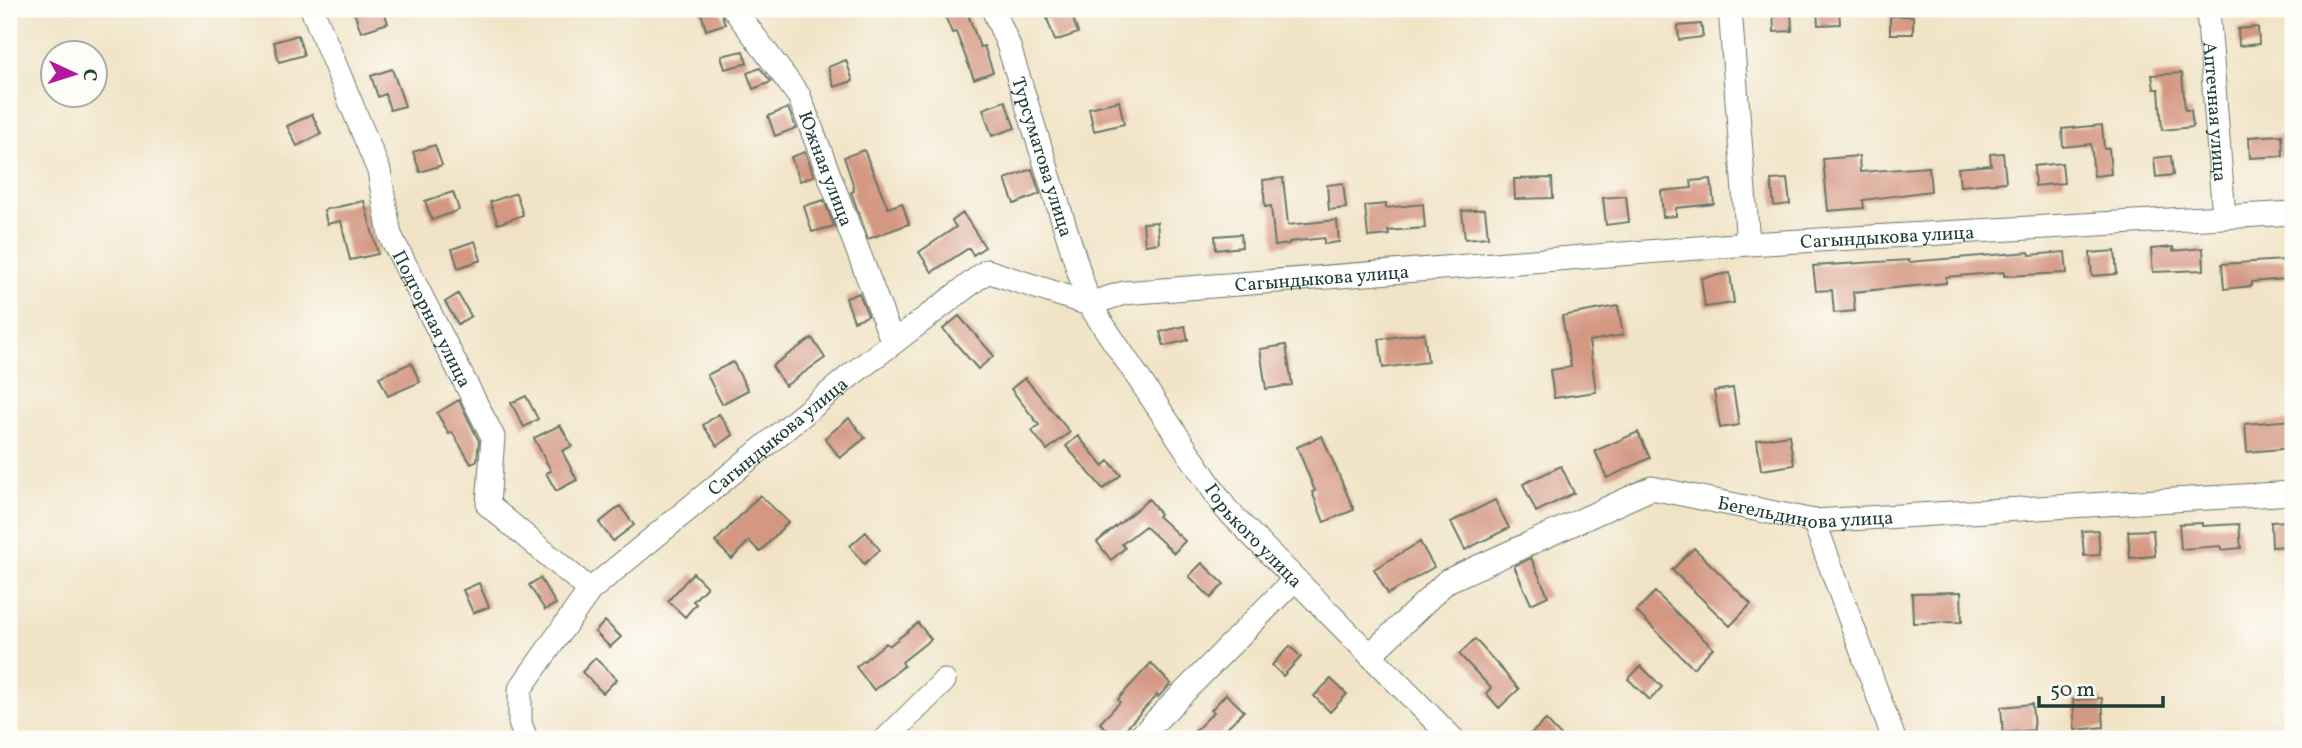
<svg xmlns="http://www.w3.org/2000/svg" width="2302" height="748" font-family="Vollkorn,serif">
  <style>
    .building { fill: #d49782 }
    .lines { fill: none; stroke-linecap: round; stroke-linejoin: round }
    .minor-casing { stroke: #687767; stroke-width: 25 }
    .minor { stroke: #fff; stroke-width: 23 }
    .labels { text-anchor: middle; stroke-width: 5; stroke-linejoin: round; paint-order: stroke }
    .street-label { font-size: 19px; fill: #1f3d34; stroke: #fdfcf7 }
  </style>
  <rect width="100%" height="100%" fill="#fdfcf7"/>
  <filter id="ink" filterUnits="userSpaceOnUse"><feTurbulence type="fractalNoise" baseFrequency=".0143" numOctaves="2"/><feDisplacementMap in="SourceGraphic" scale="14" xChannelSelector="R" yChannelSelector="G"/><feConvolveMatrix kernelMatrix="1 2 1 2 8 2 1 2 1" color-interpolation-filters="sRGB"/></filter>
  <filter id="wash" filterUnits="userSpaceOnUse"><feTurbulence type="fractalNoise" baseFrequency=".00686" numOctaves="4" result="noise"/><feDisplacementMap in="SourceGraphic" scale="28" xChannelSelector="R" yChannelSelector="G"/><feGaussianBlur stdDeviation="1.57" result="paint"/><feColorMatrix in="noise" values="0 0 0 0 0 0 0 0 0 0 0 0 0 0 0 0 0 1.4 0 .05"/><feComposite in="paint" operator="in"/></filter>
  <g filter="url(#wash)">
    <rect width="100%" height="100%" fill="#f1e3c6"/>
    <g id="blocks">
      <path class="building" d="M353,9H383L388,23L361,32Z
        M700,9H720L725,24L706,30Z
        M955,9H966L980,47L984,46L993,72L974,79L956,32L952,33L944,13Z
        M1817,9H1839L1840,24L1818,25Z
        M1070,10L1078,33L1055,41L1047,18Z
        M1791,10L1792,31L1774,32L1773,11Z
        M1890,16H1913V34H1890Z
        M1701,24L1703,37L1679,40L1678,26Z
        M2258,27L2259,44L2239,46L2238,29Z
        M298,35L304,55L279,62L274,42Z
        M743,51L747,63L725,69L721,56Z
        M846,60L853,81L834,87L828,67Z
        M760,68L771,82L753,89L747,73Z
        M392,69L405,106L390,110L385,94L378,97L371,76Z
        M2182,73L2185,110H2191L2193,127L2162,130L2159,89H2154L2152,75Z
        M1005,101L1015,128L992,136L983,109Z
        M1119,101L1124,124L1094,131L1089,108Z
        M788,108L796,128L775,136L768,116Z
        M312,114L321,134L297,146L287,126Z
        M2102,125L2104,149L2109,148L2111,174L2094,176L2091,144L2063,147L2062,129Z
        M2282,135L2283,156L2250,158L2249,137Z
        M435,145L442,165L420,172L413,152Z
        M864,150L888,208L902,203L909,224L868,239L851,192L854,191L852,181L844,157Z
        M805,152L814,176L800,181L791,157Z
        M2003,153L2006,182L1960,186L1958,168L1991,165L1990,154Z
        M1859,156L1860,172L1929,167L1931,191L1863,200L1864,208L1828,211L1823,159Z
        M2171,156L2173,175L2156,177L2154,158Z
        M2062,163L2064,183L2035,186L2034,166Z
        M1032,169L1040,194L1014,204L1005,179Z
        M1283,178L1288,225L1337,220L1339,242L1324,244V238L1289,242V244L1275,246L1271,206L1265,207L1263,180Z
        M1552,178L1553,198L1515,199L1514,179Z
        M1711,179L1714,204L1676,208V216L1663,217L1661,191L1692,188L1691,181Z
        M1787,179L1790,204L1774,206L1771,180Z
        M1343,183L1346,208L1329,210L1327,185Z
        M453,192L459,210L432,220L425,201Z
        M516,193L523,215L498,224L490,202Z
        M1626,196L1629,222L1606,225L1603,198Z
        M824,200L834,226L812,232L804,206Z
        M364,201L378,254L350,260L341,221L327,224L324,210Z
        M1386,204V208L1423,204L1425,228L1388,231L1389,235L1368,237L1365,206Z
        M1485,209L1488,237L1465,239L1462,211Z
        M963,213L985,247L973,255L969,248L932,272L919,252L956,227L952,221Z
        M1157,222L1159,243L1145,245L1143,223Z
        M1241,234L1242,247L1216,250L1215,236Z
        M475,241L481,260L458,268L452,249Z
        M2173,247V251L2203,248L2204,270L2153,272L2151,249Z
        M2115,251L2117,274L2092,276L2090,253Z
        M2029,252L2030,255L2065,252L2067,273L2004,276V272L1946,277V283L1853,292L1855,311L1834,313L1832,290L1816,291L1813,266L1909,260V262Z
        M2284,260L2285,279L2252,282V286L2224,289L2222,264Z
        M1730,273L1734,303L1705,307L1701,278Z
        M859,293L868,316L854,321L846,298Z
        M458,294L471,316L458,324L445,302Z
        M1618,306L1623,335L1589,341L1596,392L1554,398L1550,370L1571,367L1562,316Z
        M959,316L994,356L978,369L943,329Z
        M1185,326L1188,340L1164,346L1160,332Z
        M1424,333L1428,362L1383,368L1379,339Z
        M812,338L825,358L785,386L772,366Z
        M1286,345L1292,385L1266,389L1260,349Z
        M733,362L748,390L722,404L707,375Z
        M411,363L420,382L388,396L379,377Z
        M1025,378L1070,432L1047,450L1032,431L1039,425L1011,389Z
        M1733,388L1739,425L1720,428L1714,391Z
        M526,396L538,419L524,427L511,403Z
        M459,400L479,441L477,460L471,464L452,432L449,434L437,413Z
        M719,414L733,435L717,446L703,425Z
        M849,418L865,438L840,458L825,438Z
        M2293,420V448L2247,452L2245,424Z
        M560,425L572,446L562,451L577,480L556,491L546,473L551,471L534,438Z
        M1638,432L1650,458L1607,478L1595,451Z
        M1789,435L1794,465L1761,470L1757,440Z
        M1078,436L1103,466L1109,461L1121,475L1103,489L1066,446Z
        M1322,436L1354,510L1324,522L1312,492L1315,491L1297,447Z
        M1561,466L1574,493L1536,512L1523,484Z
        M760,495L788,522L760,552L749,541L732,559L715,542Z
        M1149,499L1160,514L1158,516L1185,541L1174,553L1145,526L1122,544L1125,548L1111,560L1097,542Z
        M1495,500L1509,528L1465,550L1451,522Z
        M620,506L634,525L613,541L599,523Z
        M2286,521L2288,546L2272,547L2271,522Z
        M2202,523V526L2239,524L2241,548L2221,550V546L2181,549L2179,524Z
        M2098,530L2100,555L2084,556L2082,531Z
        M2153,530L2155,556L2130,558L2128,531Z
        M866,532L880,550L864,564L850,546Z
        M1420,542L1434,567L1388,594L1374,569Z
        M1694,548L1751,604L1730,626L1672,570Z
        M1531,558L1548,596L1531,604L1514,566Z
        M1202,563L1224,584L1211,598L1189,576Z
        M693,573L707,587L693,601L696,604L685,617L668,601Z
        M540,578L556,604L545,610L529,585Z
        M479,583L489,607L473,613L463,590Z
        M1655,592L1713,648L1693,668L1636,611Z
        M1961,592L1962,622L1913,623L1912,593Z
        M605,621L621,637L610,647L595,632Z
        M918,623L931,639L902,662L904,666L874,690L856,667L886,643L889,646Z
        M1475,639L1519,689L1499,708L1486,693L1491,688L1459,654Z
        M1290,646L1301,657L1283,676L1272,665Z
        M595,658L617,679L603,693L582,672Z
        M1151,663L1171,684L1158,697L1157,695L1116,739L1100,723L1120,702L1118,699Z
        M1641,666L1662,687L1650,700L1628,679Z
        M1331,679L1347,694L1330,712L1314,696Z
        M1226,694L1244,711L1215,739H1200L1193,733L1214,712L1211,710Z
        M2102,698L2104,727L2075,730L2073,700Z
        M2032,704L2034,730L2003,733L2001,707Z
        M1546,720L1564,739H1525Z"/>
    </g>
  </g>
  <g filter="url(#ink)">
    <use href="#blocks" fill-opacity="0" stroke="#687767" stroke-width="2"/>
    <g class="lines">
      <defs>
        <g id="minor">
          <path id="s1" d="M312,9L379,171L390,235L493,437L488,505L590,590"/>
          <path id="s2" d="M734,9L799,96L893,343"/>
          <path id="s3" d="M993,9L1008,44L1089,304L1226,509L1453,739"/>
          <path d="M1730,9L1748,244"/>
          <path id="s4" d="M2208,9L2224,217"/>
          <path d="M1814,521L1894,739"/>
          <path id="s5" d="M1370,655L1447,581L1652,488L1814,521L2293,493"/>
          <path id="s6" d="M526,739L520,723V689L590,590L851,375L987,271L1089,304L1124,293L1748,244L2293,213"/>
          <path d="M886,739L944,681"/>
          <path d="M1138,739L1295,579"/>
        </g>
      </defs>
      <use href="#minor" class="minor-casing"/>
      <use href="#minor" class="minor"/>
    </g>
  </g>
  <g class="labels">
    <g class="street-label">
      <text dy="7" stroke="none"><textPath href="#s4" startOffset="103">Аптечная улица</textPath></text>
      <text dy="7" stroke="none"><textPath href="#s3" startOffset="156">Турсуматова улица</textPath></text>
      <text dy="7" stroke="none"><textPath href="#s2" startOffset="186">Южная улица</textPath></text>
      <text dy="7" stroke="none"><textPath href="#s6" startOffset="1591">Сагындыкова улица</textPath></text>
      <text dy="7" stroke="none"><textPath href="#s6" startOffset="1024">Сагындыкова улица</textPath></text>
      <text dy="7" stroke="none"><textPath href="#s1" startOffset="334">Подгорная улица</textPath></text>
      <text dy="7" stroke="none"><textPath href="#s6" startOffset="415">Сагындыкова улица</textPath></text>
      <text dy="7" stroke="none"><textPath href="#s5" startOffset="488">Бегельдинова улица</textPath></text>
      <text dy="7" stroke="none"><textPath href="#s3" startOffset="595">Горького улица</textPath></text>
    </g>
  </g>
  <rect width="2302" height="748" fill="none" stroke="#fdfcf7" stroke-width="35"/>
  <g transform="translate(74 74) rotate(94)"><circle r="33" fill="#fdfcf7" stroke="#a4b0a9" stroke-width="2"/>
  <path d="M0-5L12 26L0 18L-12 26Z" fill="#b5179e"/>
  <text y="-10" font-size="19" font-weight="bold" text-anchor="middle" fill="#1f3d34">С</text>
  </g>
  <path d="M2039 696v10h124v-10" fill="none" stroke="#1f3d34" stroke-width="3.5"/>
  <text x="2050" y="696" font-size="21" fill="#1f3d34" stroke="#fdfcf7" stroke-width="5" paint-order="stroke">50 m</text>
</svg>
